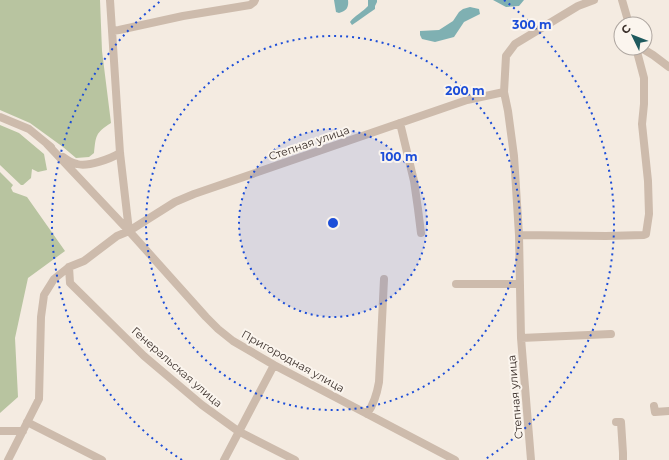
<svg xmlns="http://www.w3.org/2000/svg" width="669" height="460" font-family="Montserrat,sans-serif">
  <style>
    .green { fill: #b8c4a0 }
    .water { fill: #7fb0b2 }
    .lines { fill: none; stroke-linecap: round; stroke-linejoin: round }
    .minor { stroke: #cdbbac; stroke-width: 8 }
    .ring { fill: none; stroke: #1d4ed8; stroke-width: 2; stroke-dasharray: 2 4 }
    .labels { text-anchor: middle; stroke-width: 4; stroke-linejoin: round; paint-order: stroke }
    .street-label { font-size: 11px; fill: #3b302b; stroke: #fbf5ee }
    .centre { fill: #1d4ed8; stroke: #fbf5ee; stroke-width: 2 }
    .ring-label { font-size: 12px; text-anchor: middle; font-weight: bold; fill: #1d4ed8; stroke: #fbf5ee; stroke-width: 4; stroke-linejoin: round; paint-order: stroke }
  </style>
  <rect width="100%" height="100%" fill="#f4ebe1"/>
  <path class="green" d="M0,0H100L102,51L111,123C95,133 96,136 94,153L89,157L76,158L63,147L30,123L0,110Z
    M0,125L19,133L44,154L47,170L38,172L32,169L31,178L23,185H21L0,165Z
    M0,172L13,185L11,188L13,192L27,197L65,251L28,278L15,338L18,397L0,413Z"/>
  <path class="water" d="M334,0H348C349,8 346,11 339,13L336,12Z
    M368,0H377V2L375,6V9C367,14 360,20 352,25L350,22C355,15 363,12 368,6Z
    M493,0H524L519,6L506,7Z
    M470,7L479,9L480,14L464,22L454,37L435,42L422,39L420,35V31L439,30L453,21L459,12L463,9Z"/>
  <g class="lines">
    <path class="minor" d="M110,0L120,153L129,231
      M622,0L629,24
      M112,31L119,30L183,16L250,5L254,2L255,0
      M636,48L644,78V104L642,124L648,181L649,214L646,234
      M637,49H643L653,55L669,67
      M0,117L29,129L51,147
      M400,123L414,181L418,209L421,233
      M47,144L129,231L206,317L218,329L233,341L274,365L455,460
      M63,157C67,160 72,163 77,164C88,167 110,159 120,153
      M519,235L606,236L644,235
      M69,267L70,283L144,356L202,405L238,431L295,460
      M456,284H520
      M521,338L611,334
      M654,406L655,412L669,411
      M367,414C374,404 377,394 379,382L384,279
      M27,422L102,460
      M616,422H621L623,453V460
      M0,431H23
      M8,460L39,399L41,317L44,295L54,279L69,267L84,261L117,236L129,231L175,202L194,194L467,100L504,92
      M224,460L274,365
      M531,460L521,338L519,235L514,156L508,111L504,92L506,56L515,44L578,6L594,0"/>
  </g>
  <circle cx="333" cy="223" r="94" fill="#1d4ed8" fill-opacity=".12"/>
  <g class="ring">
    <circle cx="333" cy="223" r="94"/>
    <circle cx="333" cy="223" r="187"/>
    <path d="M182 460A281 281 0 0 1 162 0M504 0A281 281 0 0 1 484 460"/>
  </g>
  <g class="labels">
    <g class="street-label">
      <text transform="translate(309 143) rotate(-19)" y="4">Степная улица</text>
      <text transform="translate(293 361) rotate(29)" y="4">Пригородная улица</text>
      <text transform="translate(177 367) rotate(41)" y="4">Генеральская улица</text>
      <text transform="translate(515 397) rotate(-95)" y="4">Степная улица</text>
    </g>
  </g>
  <circle cx="333" cy="223" r="6" class="centre"/>
  <g class="ring-label">
    <text x="532" y="29">300 m</text>
    <text x="465" y="95">200 m</text>
    <text x="399" y="161">100 m</text>
  </g>
  <g transform="translate(633 36) rotate(313)"><circle r="19" fill="#fbf5ee" stroke="#aea6a0"/>
  <path d="M0-3L7 15L0 10L-7 15Z" fill="#1f5a5e"/>
  <text y="-6" font-size="11" font-weight="bold" text-anchor="middle" fill="#3b302b">С</text>
  </g>
</svg>
